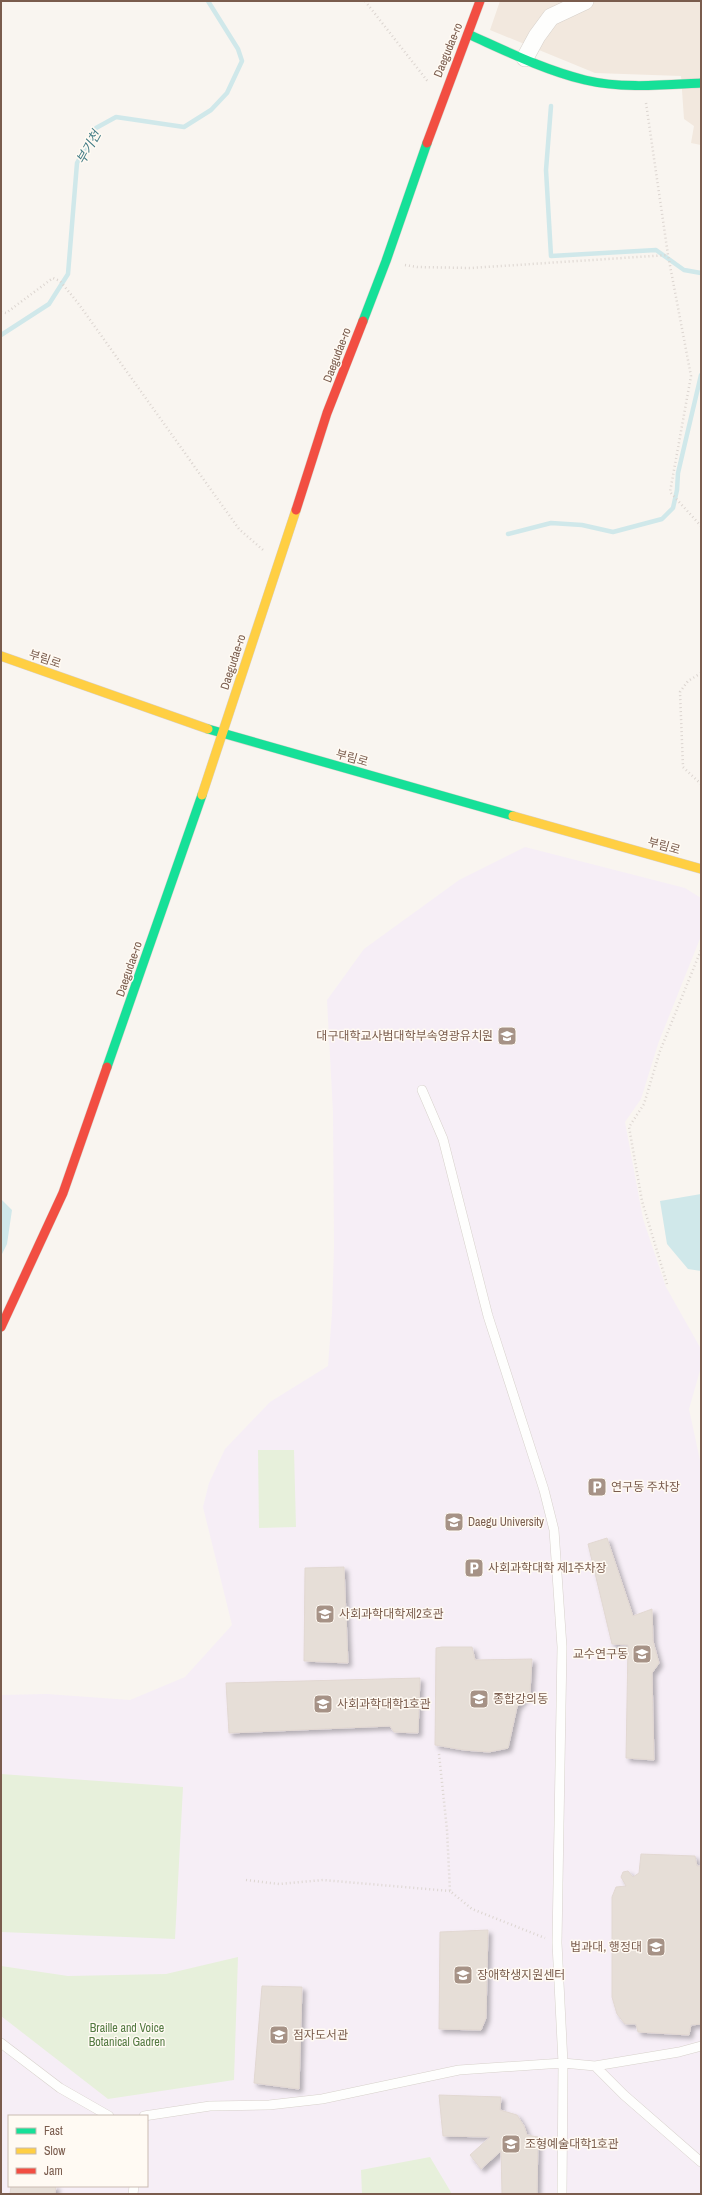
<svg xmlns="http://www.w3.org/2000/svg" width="702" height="2195" font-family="'Archivo Narrow','Noto Sans KR',sans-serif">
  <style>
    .residential { fill: #f2e8de }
    .education { fill: #f6eef6; fill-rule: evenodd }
    .green { fill: #e7f0db }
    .water { fill: #d0e8ea }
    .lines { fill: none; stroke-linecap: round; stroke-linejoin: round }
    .stream { stroke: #d0e8ea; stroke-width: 4.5 }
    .building { fill: #e6ded7; stroke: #e2d8d2; filter: url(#shadow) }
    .lane-casing { stroke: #d7d1cb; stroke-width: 10 }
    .street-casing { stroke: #d7d1cb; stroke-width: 18 }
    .fast-casing { stroke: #d9d2cb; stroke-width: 10 }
    .slow-casing { stroke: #d9d2cb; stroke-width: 10 }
    .jam-casing { stroke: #d9d2cb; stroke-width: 10 }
    .path { stroke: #dcd5d0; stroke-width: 2.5; stroke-dasharray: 1 3; stroke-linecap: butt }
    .lane { stroke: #fefefd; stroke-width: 9 }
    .street { stroke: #fefefd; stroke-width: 17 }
    .fast { stroke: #16e098; stroke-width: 9 }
    .slow { stroke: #ffcf43; stroke-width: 9 }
    .jam { stroke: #f24e42; stroke-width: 9 }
    .labels { text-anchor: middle; stroke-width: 3; stroke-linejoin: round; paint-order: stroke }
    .street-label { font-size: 12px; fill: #7a5c4d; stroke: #fffaf3 }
    .poi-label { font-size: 12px; fill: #7a5c4d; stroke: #fffaf3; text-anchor: start }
    .park-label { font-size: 12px; fill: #537a41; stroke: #fffaf3 }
    .water-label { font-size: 13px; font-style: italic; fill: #437c86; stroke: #fffaf3 }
  </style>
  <defs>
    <filter id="shadow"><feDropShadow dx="3.5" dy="3.5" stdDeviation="2" flood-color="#0004"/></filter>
  </defs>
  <rect width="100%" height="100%" fill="#f9f5f0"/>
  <path class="residential" d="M500,1H701V145L691,143L694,126L684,119L681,76L595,73L490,30Z"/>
  <path class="education" d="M525,847L685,888L701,898V936L658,1044L641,1099L625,1122L643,1219L666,1287L701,1349V1367L689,1409L701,1465V2194H1V1695L47,1694L130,1700L185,1677L232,1625L203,1507L209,1483L225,1449L270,1402L328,1366L332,1313L334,1246L333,1112L327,1000L364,949L459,880ZM9,2116H147V2186H9Z"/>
  <path class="green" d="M258,1450H294L296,1527L259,1528Z
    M1,1774L183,1787L175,1939L1,1932Z
    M238,1957L234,2080L108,2099L1,2016V1966L68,1976L166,1974Z
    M430,2157L452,2194H362L361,2170Z"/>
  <path class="water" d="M701,1194V1271L688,1269L667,1244L660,1201Z
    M1,1199L12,1210L7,1244L1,1256Z"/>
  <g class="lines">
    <path class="stream" d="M551,106L546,170L551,256L656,250L684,270L701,273
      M1,335L49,304L68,274L77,163L96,128L116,117L184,127L211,110L227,93L242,61L238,49L208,1
      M508,534L551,523L582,525L613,532L662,519L673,508L677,490L678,473L701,375"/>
  </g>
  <path class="building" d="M607,1538L633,1616L652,1609L653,1641L659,1663L652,1673L654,1760L626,1758L628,1645L612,1644L588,1544Z
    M344,1567L348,1663L304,1661L305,1568Z
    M442,1647H472L475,1660L532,1659L530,1692L517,1707L508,1748L489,1752L464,1750L435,1745L436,1648Z
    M420,1678L418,1733L394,1732L390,1726L229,1733L226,1683Z
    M641,1854L695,1856L697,1866H701V2024L691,2025L689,2035L638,2032L636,2024H625L617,2014L612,1997V1897L616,1887L626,1886L621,1877L623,1872L628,1871L633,1877L639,1873Z
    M488,1930L486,2018L481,2030L439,2029L440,1932Z
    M262,1986L302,1987L299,2089L254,2083Z
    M439,2095L501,2097L500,2110L517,2115L524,2126L527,2135L538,2137L537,2194H502L501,2151L481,2169L470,2155L490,2137L443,2136Z
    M11,2186H56L55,2194H10Z"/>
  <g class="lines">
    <defs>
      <path id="lane" d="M422,1090L443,1139L488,1316L544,1490L554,1530L562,1647L557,1943L563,2063L562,2194
        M1,2043L60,2088L109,2116
        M595,2066L679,2052L701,2046
        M144,2116L210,2106L269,2105L322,2099L459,2070L563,2063L595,2066L624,2095L701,2162
        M133,2194L134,2186"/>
      <path id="street" d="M525,58L537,36L551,17L585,1"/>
      <path id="fast" d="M468,34C506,51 544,70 585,80C622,89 663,85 701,83
        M363,321L386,261L427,143
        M208,729L513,816
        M107,1067L202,795"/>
      <path id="slow" d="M1,656L208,729
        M202,795L296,510
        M513,816L701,869"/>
      <path id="jam" d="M427,143L480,1
        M296,510L327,413L363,321
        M1,1327L63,1193L107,1067"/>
    </defs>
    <use href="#lane" class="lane-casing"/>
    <use href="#street" class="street-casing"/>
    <use href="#fast" class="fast-casing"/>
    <use href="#slow" class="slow-casing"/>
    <use href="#jam" class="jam-casing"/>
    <path class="path" d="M365,1L429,83
      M646,103L668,255L691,376L670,492L701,526
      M405,265L417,267L471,268L668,255
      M1,312L6,313L53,278L60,281L78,303L239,529L263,550
      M701,673L688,681L680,692L683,767L701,784
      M667,1284L642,1201L629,1127L644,1104L660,1051L701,950
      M439,1754L447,1830L450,1891L472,1909L545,1938
      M246,1880L279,1884L323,1880L450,1891"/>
    <use href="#lane" class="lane"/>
    <use href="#street" class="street"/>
    <use href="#fast" class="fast"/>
    <use href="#slow" class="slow"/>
    <use href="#jam" class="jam"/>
  </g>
  <defs>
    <symbol id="school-square" viewBox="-11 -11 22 22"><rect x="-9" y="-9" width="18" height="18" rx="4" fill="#a69286" stroke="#fffaf3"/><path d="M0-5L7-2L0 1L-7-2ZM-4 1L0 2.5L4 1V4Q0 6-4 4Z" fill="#fff"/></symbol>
    <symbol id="parking-square" viewBox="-11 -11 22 22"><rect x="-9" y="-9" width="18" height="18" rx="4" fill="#a69286" stroke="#fffaf3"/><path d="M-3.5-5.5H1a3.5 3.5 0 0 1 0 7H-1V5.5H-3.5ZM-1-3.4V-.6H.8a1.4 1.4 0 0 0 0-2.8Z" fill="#fff"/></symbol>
    <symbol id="university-square" viewBox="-11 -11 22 22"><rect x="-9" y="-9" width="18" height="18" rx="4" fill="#a69286" stroke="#fffaf3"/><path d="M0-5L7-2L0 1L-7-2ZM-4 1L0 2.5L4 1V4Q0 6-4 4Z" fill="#fff"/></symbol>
  </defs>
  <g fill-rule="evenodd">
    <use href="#school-square" x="496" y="1025" width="22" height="22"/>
    <use href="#parking-square" x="586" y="1476" width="22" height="22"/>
    <use href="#university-square" x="443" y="1511" width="22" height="22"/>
    <use href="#parking-square" x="463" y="1557" width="22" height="22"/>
    <use href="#university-square" x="314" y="1603" width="22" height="22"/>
    <use href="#university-square" x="631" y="1643" width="22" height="22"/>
    <use href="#university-square" x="468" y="1688" width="22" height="22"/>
    <use href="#university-square" x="312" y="1693" width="22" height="22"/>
    <use href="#university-square" x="645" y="1936" width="22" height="22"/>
    <use href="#university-square" x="452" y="1964" width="22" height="22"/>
    <use href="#university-square" x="268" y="2024" width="22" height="22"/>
    <use href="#university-square" x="500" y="2133" width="22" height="22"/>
  </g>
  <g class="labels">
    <g class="street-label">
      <text transform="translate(448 50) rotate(-68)" y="4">Daegudae-ro</text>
      <text transform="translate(337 355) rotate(-69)" y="4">Daegudae-ro</text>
      <text transform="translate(45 659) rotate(19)" y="4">부림로</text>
      <text transform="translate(233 662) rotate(-72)" y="4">Daegudae-ro</text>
      <text transform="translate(352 758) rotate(16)" y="4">부림로</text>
      <text transform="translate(664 846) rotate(16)" y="4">부림로</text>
      <text transform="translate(129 969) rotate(-71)" y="4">Daegudae-ro</text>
    </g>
    <g class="poi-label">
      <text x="493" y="1040" text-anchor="end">대구대학교사범대학부속영광유치원</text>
      <text x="611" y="1491">연구동 주차장</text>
      <text x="468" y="1526">Daegu University</text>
      <text x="488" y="1572">사회과학대학 제1주차장</text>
      <text x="339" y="1618">사회과학대학제2호관</text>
      <text x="628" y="1658" text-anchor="end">교수연구동</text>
      <text x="493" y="1703">종합강의동</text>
      <text x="337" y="1708">사회과학대학1호관</text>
      <text x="642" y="1951" text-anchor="end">법과대, 행정대</text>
      <text x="477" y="1979">장애학생지원센터</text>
      <text x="293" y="2039">점자도서관</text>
      <text x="525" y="2148">조형예술대학1호관</text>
    </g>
    <g class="park-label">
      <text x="127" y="2032">Braille and Voice<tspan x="127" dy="14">Botanical Gadren</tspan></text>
    </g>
    <g class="water-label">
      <text transform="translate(88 147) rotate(-61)" y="5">부기천</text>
    </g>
  </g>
  <rect width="702" height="2195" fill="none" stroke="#7a5c4d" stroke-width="4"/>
  <rect x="8" y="2115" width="140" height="72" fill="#fffaf3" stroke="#cabbb1"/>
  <rect x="16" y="2128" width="20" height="6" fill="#16e098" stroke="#cabbb1"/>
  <text x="44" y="2135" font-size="12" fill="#7a5c4d">Fast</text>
  <rect x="16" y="2148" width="20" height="6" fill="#ffcf43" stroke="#cabbb1"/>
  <text x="44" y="2155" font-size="12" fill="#7a5c4d">Slow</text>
  <rect x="16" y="2168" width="20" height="6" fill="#f24e42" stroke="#cabbb1"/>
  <text x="44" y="2175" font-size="12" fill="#7a5c4d">Jam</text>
</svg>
